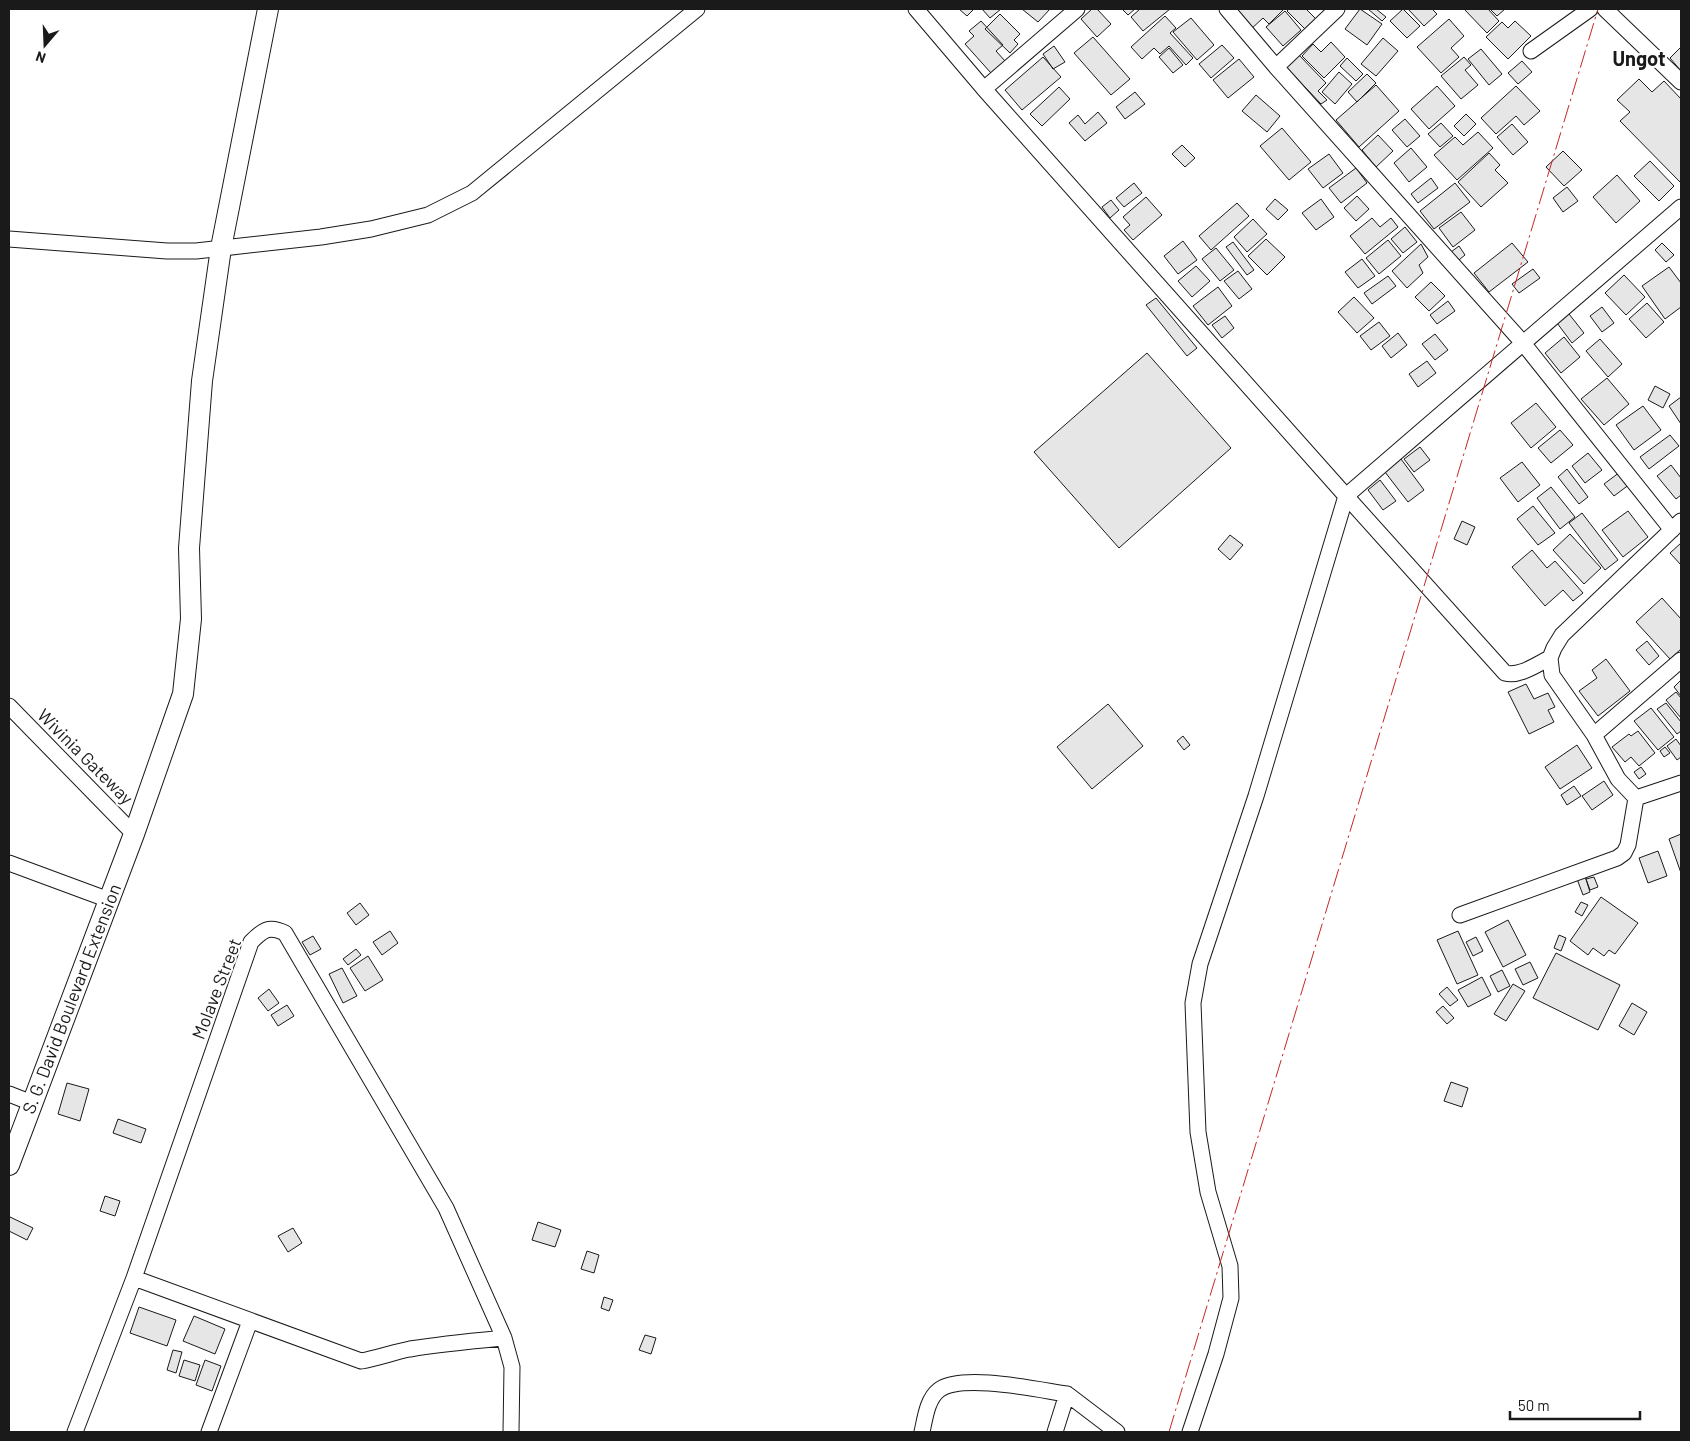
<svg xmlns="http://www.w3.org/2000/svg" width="1690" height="1441" font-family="Barlow,sans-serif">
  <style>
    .building { fill: #e6e6e6; stroke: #1a1a1a }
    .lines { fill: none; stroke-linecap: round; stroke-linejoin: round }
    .minor-casing { stroke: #1a1a1a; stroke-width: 17 }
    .tertiary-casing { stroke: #1a1a1a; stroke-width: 22 }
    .minor { stroke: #fff; stroke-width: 15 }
    .tertiary { stroke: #fff; stroke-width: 20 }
    .power { stroke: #c62828; stroke-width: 1; stroke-dasharray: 18 4 2.5 4; stroke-linecap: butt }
    .labels { text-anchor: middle; stroke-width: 4; stroke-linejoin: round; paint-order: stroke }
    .street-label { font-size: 18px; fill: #1a1a1a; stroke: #fff }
    .quarter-label { font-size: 20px; font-weight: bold; fill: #1a1a1a; stroke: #fff }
  </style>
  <rect width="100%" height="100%" fill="#fff"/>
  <path class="building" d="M959,9H974L967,16Z
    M982,9H1001L990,18Z
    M1022,9H1050L1038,22Z
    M1092,9H1097L1111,24L1097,37L1081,19Z
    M1122,9H1135L1128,15Z
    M1140,9H1170L1143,31L1131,17Z
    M1237,9H1284L1269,24L1263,18L1250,30L1233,12Z
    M1289,9H1306L1317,20L1307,31L1287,11Z
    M1360,9L1382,24L1367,45L1345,29Z
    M1368,9H1376L1386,17L1382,21Z
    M1403,9L1420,26L1407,38L1390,21Z
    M1408,9H1432L1437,14L1424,26Z
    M1464,9H1488L1499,21L1487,33Z
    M1490,9H1505L1497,16Z
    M1285,11L1301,30L1283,46L1266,27Z
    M1000,14L1020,34L1014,40L1018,44L1010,53L985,29Z
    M1165,16L1176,28L1170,33L1193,58L1186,65L1169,46L1160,54L1154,48L1142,59L1131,47Z
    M1191,18L1214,45L1197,60L1173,32Z
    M1449,19L1464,36L1451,48L1459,57L1441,73L1417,47Z
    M981,21L1003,45L996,51L1005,61L991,73L965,44L974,36L969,31Z
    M1515,21L1531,36L1508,59L1486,37L1502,22L1508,28Z
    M1093,37L1130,79L1111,95L1074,53Z
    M1383,38L1398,51L1376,76L1361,64Z
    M1331,42L1345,57L1324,78L1302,56L1313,44L1321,52Z
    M1222,45L1234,58L1211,78L1199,64Z
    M1054,46L1065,62L1053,69L1043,54Z
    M1681,47V71L1670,58Z
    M1169,48L1183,65L1173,73L1159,57Z
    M1481,49L1502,74L1489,85L1468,59Z
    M1298,54L1326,83L1318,91L1327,100L1321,104L1286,67Z
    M1043,57L1061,77L1022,110L1005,90Z
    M1464,57L1471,65L1465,70L1478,85L1461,99L1441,76Z
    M1347,58L1363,74L1356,81L1340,66Z
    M1239,59L1254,77L1228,98L1213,80Z
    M1522,61L1532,72L1518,84L1508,73Z
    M1339,72L1352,84L1335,104L1322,92Z
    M1367,74L1376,83L1357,102L1348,92Z
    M1639,79L1652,92L1664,81L1681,99V183L1620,121L1630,112L1617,100Z
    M1376,85L1399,111L1359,147L1336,120Z
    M1437,86L1455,106L1429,129L1411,109Z
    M1516,86L1540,111L1524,125L1516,116L1496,134L1481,118Z
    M1059,87L1070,99L1042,126L1030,114Z
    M1135,92L1145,104L1125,119L1116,107Z
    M1256,95L1280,116L1267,132L1242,111Z
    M1098,112L1107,123L1085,141L1069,123L1078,115L1085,124Z
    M1466,114L1476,124L1464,136L1454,126Z
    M1405,119L1420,136L1407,147L1392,130Z
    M1441,123L1453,136L1440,147L1428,134Z
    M1512,124L1528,142L1513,155L1497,137Z
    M1282,128L1311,162L1289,180L1260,146Z
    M1478,132L1493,148L1457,180L1434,155L1455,137L1463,145Z
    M1378,135L1393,151L1376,167L1362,150Z
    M1182,145L1195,158L1185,167L1172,154Z
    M1411,148L1427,167L1409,182L1394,163Z
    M1563,151L1582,170L1564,186L1546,167Z
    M1489,153L1500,165L1495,170L1508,183L1481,207L1458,182Z
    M1329,154L1343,173L1323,188L1308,169Z
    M1650,161L1674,186L1659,201L1634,176Z
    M1356,168L1367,183L1341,203L1329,188Z
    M1617,175L1640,201L1616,223L1593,197Z
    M1431,178L1438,188L1418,203L1411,194Z
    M1134,183L1142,193L1124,207L1116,198Z
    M1455,183L1470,202L1434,229L1420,211Z
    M1567,187L1578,201L1563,212L1553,198Z
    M1357,196L1369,209L1356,221L1344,208Z
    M1146,197L1162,215L1133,240L1124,230L1130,225L1123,217Z
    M1275,199L1288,210L1278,220L1266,209Z
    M1321,199L1334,217L1316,230L1302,213Z
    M1111,200L1119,210L1110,218L1102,207Z
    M1237,203L1249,216L1211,250L1199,236Z
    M1461,212L1475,230L1453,247L1439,228Z
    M1372,218L1380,227L1391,218L1398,227L1365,254L1350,236Z
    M1253,219L1267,234L1247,252L1234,237Z
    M1405,227L1417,242L1403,253L1391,239Z
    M1266,239L1285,257L1267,275L1248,256Z
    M1388,240L1401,256L1379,274L1366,258Z
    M1183,241L1197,260L1178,274L1164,256Z
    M1233,242L1254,270L1247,275L1226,247Z
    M1512,243L1528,262L1489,292L1474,273Z
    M1662,243L1674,255L1666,262L1655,250Z
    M1421,244L1428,257L1419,265L1423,273L1407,288L1392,271Z
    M1459,246L1465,255L1454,264L1447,255Z
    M1216,248L1234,270L1220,281L1202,259Z
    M1362,259L1375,276L1358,288L1345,272Z
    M1196,266L1210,281L1192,297L1178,281Z
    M1669,267L1681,283V307L1665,319L1642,286Z
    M1533,269L1540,278L1519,293L1512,284Z
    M1238,271L1252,289L1239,299L1224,281Z
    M1624,275L1645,297L1626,315L1605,293Z
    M1388,276L1396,286L1372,304L1364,293Z
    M1431,282L1445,296L1429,311L1415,297Z
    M1218,287L1232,306L1208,325L1193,306Z
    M1354,297L1374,318L1357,333L1338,312Z
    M1156,298L1197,348L1187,356L1146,305Z
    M1448,301L1455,311L1437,324L1430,315Z
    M1647,303L1664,322L1646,338L1629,319Z
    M1602,307L1614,323L1602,332L1590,316Z
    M1569,314L1584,333L1572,343L1557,323Z
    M1225,316L1234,328L1222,338L1212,325Z
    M1379,322L1390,336L1371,350L1360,336Z
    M1398,333L1407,345L1391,358L1382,346Z
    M1435,334L1448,350L1435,360L1422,344Z
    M1564,337L1580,357L1561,373L1545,353Z
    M1600,339L1622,364L1608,377L1586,351Z
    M1147,353L1231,448L1119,548L1034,452Z
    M1427,361L1436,373L1418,387L1409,374Z
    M1607,378L1629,404L1604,425L1581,399Z
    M1655,386L1670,394L1663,408L1648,400Z
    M1681,397V424L1669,406Z
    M1536,403L1556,427L1531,448L1511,423Z
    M1643,406L1661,430L1634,450L1616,425Z
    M1560,430L1573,445L1551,463L1538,448Z
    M1670,435L1679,446L1649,469L1640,457Z
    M1420,447L1430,460L1414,472L1404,459Z
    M1588,453L1602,470L1585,483L1572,466Z
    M1401,459L1424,490L1408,502L1385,472Z
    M1522,462L1540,485L1518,502L1500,478Z
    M1671,465L1681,478V495L1676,499L1657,476Z
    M1567,469L1588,497L1579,504L1558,477Z
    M1620,472L1630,484L1614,496L1604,484Z
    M1380,480L1396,501L1383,510L1368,490Z
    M1551,487L1575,517L1560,529L1537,498Z
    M1533,506L1555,533L1538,545L1517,519Z
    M1628,511L1648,537L1623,557L1602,530Z
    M1582,513L1618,560L1605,570L1569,523Z
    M1462,521L1475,527L1467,545L1454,539Z
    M1570,534L1601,568L1584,584L1553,550Z
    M1230,535L1243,545L1230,560L1218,549Z
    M1681,543V565L1670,553Z
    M1532,550L1547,568L1555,561L1583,593L1573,601L1563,590L1545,606L1512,567Z
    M1662,598L1681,619V649L1670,659L1636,622Z
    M1647,641L1659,656L1649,665L1636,650Z
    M1606,659L1630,691L1598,716L1579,691L1597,678L1592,670Z
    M1681,680V696L1674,687Z
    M1526,684L1534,699L1548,693L1555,707L1548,710L1554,722L1529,734L1508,692Z
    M1676,692L1681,698V718L1666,700Z
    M1666,703L1681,722V731L1677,734L1657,709Z
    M1108,704L1143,746L1092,789L1057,747Z
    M1651,708L1674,737L1658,750L1634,721Z
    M1638,731L1655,753L1639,766L1631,757L1625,762L1612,747L1629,734L1631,736Z
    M1183,736L1190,745L1184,750L1177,741Z
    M1676,739L1681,746V757L1677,760L1667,746Z
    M1577,745L1592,768L1560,789L1545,767Z
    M1665,747L1670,753L1664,757L1660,751Z
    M1641,767L1646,774L1639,779L1634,772Z
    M1604,781L1613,795L1592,810L1582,796Z
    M1574,786L1581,796L1567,805L1561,795Z
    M1681,834V873L1669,839Z
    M1658,851L1667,876L1648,883L1639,858Z
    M1585,876L1590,892L1583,895L1577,879Z
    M1594,877L1598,887L1590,890L1586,879Z
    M1601,897L1638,923L1615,954L1609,950L1604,956L1593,948L1588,955L1570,941Z
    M1581,902L1588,905L1582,916L1575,912Z
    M360,903L369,915L356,925L347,913Z
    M1508,920L1526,955L1503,967L1485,932Z
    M390,931L398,943L382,955L373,942Z
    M1458,931L1478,975L1457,984L1437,940Z
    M1559,935L1566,938L1561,951L1554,948Z
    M313,936L321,949L310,955L302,942Z
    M1476,937L1483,951L1473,956L1466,942Z
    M356,949L361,955L348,965L343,959Z
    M1556,953L1620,985L1598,1030L1533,998Z
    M368,956L383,980L365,991L350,968Z
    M1530,962L1538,978L1523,985L1515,969Z
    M342,968L357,996L343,1003L329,974Z
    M1502,970L1510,986L1498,992L1490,976Z
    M1482,977L1491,995L1468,1007L1458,990Z
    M1513,984L1525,991L1506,1021L1494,1014Z
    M1447,987L1458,1000L1450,1006L1439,994Z
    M269,989L279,1003L268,1011L258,998Z
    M1632,1003L1647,1012L1634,1035L1619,1026Z
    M287,1005L294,1016L278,1026L271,1015Z
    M1443,1006L1454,1018L1447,1024L1436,1012Z
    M1451,1082L1468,1088L1462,1107L1444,1101Z
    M67,1083L89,1089L80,1121L58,1114Z
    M118,1119L146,1129L141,1143L113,1133Z
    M105,1196L120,1201L115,1216L100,1211Z
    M10,1217L33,1228L27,1240L9,1231V1220Z
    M538,1222L561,1230L555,1247L532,1240Z
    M293,1228L302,1243L288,1252L278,1236Z
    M587,1251L599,1255L594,1273L581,1269Z
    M604,1297L613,1300L609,1311L601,1308Z
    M139,1307L176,1320L167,1346L130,1333Z
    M194,1316L225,1329L215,1354L183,1341Z
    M645,1335L656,1338L651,1354L639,1350Z
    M173,1350L182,1352L176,1373L167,1370Z
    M184,1360L200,1365L195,1381L179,1376Z
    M205,1360L221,1366L212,1391L196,1385Z"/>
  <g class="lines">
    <defs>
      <path id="minor" d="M916,9L984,89L1346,496L1681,207
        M1227,9L1276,67L1523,343L1672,530
        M1605,9L1681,82
        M1531,51L1590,9
        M1276,67L1337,9
        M984,89L1077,9
        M9,239L167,251H196L321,237L371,229L428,215L472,193L697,9
        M1346,496L1505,673C1520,677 1537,664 1550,658
        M9,706L134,834
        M1594,735L1681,660
        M1636,798L1618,779L1594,735L1552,675L1550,658L1554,648L1562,635L1681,521
        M1636,798L1681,783
        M9,863L109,900
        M1460,915L1617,858L1624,853L1628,845L1636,798
        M9,1094L32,1103
        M134,1278L361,1361C378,1358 394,1352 410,1349C441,1344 473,1341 504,1338
        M1067,1394L1117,1432
        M75,1432L134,1278L251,942C263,930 269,925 285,933L446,1208L504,1338L512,1367L511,1432
        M209,1432L250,1321
        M922,1432C925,1419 927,1399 939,1390C962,1373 1039,1390 1067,1394
        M1055,1432L1067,1394
        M1190,1432L1216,1354L1231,1298L1230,1266L1208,1192L1198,1132L1193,1003L1200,964L1256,796L1346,496"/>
      <path id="tertiary" d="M9,1165L134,834L183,694L191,619L189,548L202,381L221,248L268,9"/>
    </defs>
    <use href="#minor" class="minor-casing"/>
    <use href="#tertiary" class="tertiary-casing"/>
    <use href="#minor" class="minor"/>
    <use href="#tertiary" class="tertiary"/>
    <path class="power" d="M1169,1432L1598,9"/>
  </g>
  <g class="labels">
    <g class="street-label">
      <text transform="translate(85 757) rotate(45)" y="6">Wivinia Gateway</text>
      <text transform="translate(217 989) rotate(-69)" y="6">Molave Street</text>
      <text transform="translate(72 999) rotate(-69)" y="6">S. G. David Boulevard Extension</text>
    </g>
    <g class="quarter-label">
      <text x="1639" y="66">Ungot</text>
    </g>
  </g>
  <rect width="1690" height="1441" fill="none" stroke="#1a1a1a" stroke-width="20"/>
  <g transform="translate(45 45) rotate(199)" stroke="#ffffff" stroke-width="4" paint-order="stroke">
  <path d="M0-4L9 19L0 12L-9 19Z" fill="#1a1a1a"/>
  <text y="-8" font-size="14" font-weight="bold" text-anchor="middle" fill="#1a1a1a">N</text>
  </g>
  <path d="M1510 1411v8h130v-8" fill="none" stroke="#1a1a1a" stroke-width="2.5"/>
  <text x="1518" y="1411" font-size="15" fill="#1a1a1a" stroke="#ffffff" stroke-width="4" paint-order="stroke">50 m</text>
</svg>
